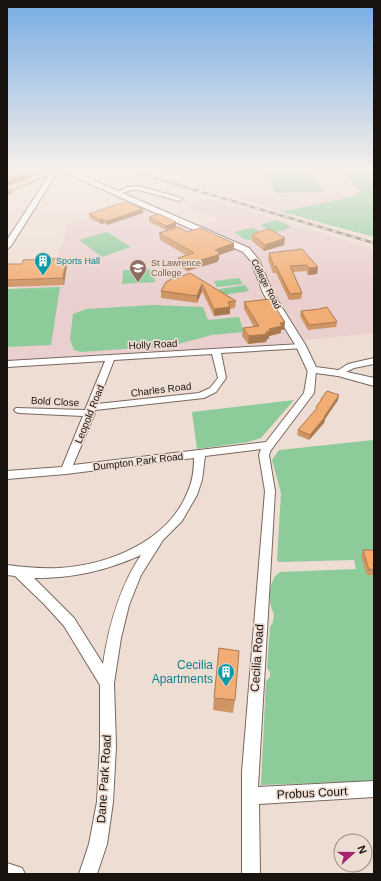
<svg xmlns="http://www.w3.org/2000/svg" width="381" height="881" font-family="Arial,sans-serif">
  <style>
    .education { fill: #eacfcf }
    .green { fill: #8dcb9b }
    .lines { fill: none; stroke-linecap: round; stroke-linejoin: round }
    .minor-casing { stroke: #77685f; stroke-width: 2 }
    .tertiary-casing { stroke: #77685f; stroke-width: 2 }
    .primary-casing { stroke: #93754e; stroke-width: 2 }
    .minor { fill: #fff; fill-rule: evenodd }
    .tertiary { fill: #fff; fill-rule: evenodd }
    .primary { fill: #e6cca9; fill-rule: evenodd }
    .rail-casing { stroke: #877c74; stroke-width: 2.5 }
    .rail { stroke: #eeddd2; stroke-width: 1.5; stroke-dasharray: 5; stroke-linecap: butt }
    .wall { fill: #d09564 }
    .shaded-wall { fill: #a97951 }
    .building { fill: #f2ad74; stroke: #a97951 }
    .labels { text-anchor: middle; stroke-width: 3.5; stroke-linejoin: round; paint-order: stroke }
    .far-culture-label { font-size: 9px; fill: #0d838f; stroke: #eeddd2; text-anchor: start }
    .far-education-label { font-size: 9px; fill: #785e54; stroke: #eeddd2; text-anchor: start }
    .far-street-label { font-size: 9px; fill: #191310; stroke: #eeddd2 }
    .street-label { font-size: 10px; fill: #191310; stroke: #eeddd2 }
    .near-street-label { font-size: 12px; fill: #191310; stroke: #eeddd2 }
    .near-culture-label { font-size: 12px; fill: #0d838f; stroke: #eeddd2; text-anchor: end }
  </style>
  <rect width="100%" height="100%" fill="#eeddd2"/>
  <path class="education" d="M140,168H340L359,192L354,196L282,212Z
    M208,198L374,249V333L303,340L278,300L269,281L270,277L267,276L260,259L250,250L199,227L197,224H205L218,220L185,206Z
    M135,204L232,247L235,250L247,256L252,264L258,278L260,292L273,310L293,343L7,362V289L16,288L23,263L56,261L68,224Z"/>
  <path class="green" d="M266,168H309L324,192L275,193Z
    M340,168H374V237L282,212L354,196L359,191Z
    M276,220L290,226H288L291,228C271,234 275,234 260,225Z
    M251,228L256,229L265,235L249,240L244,239L234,232Z
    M107,232L131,247L102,257L79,240Z
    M154,269L155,282L122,284L123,270Z
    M239,278L243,284L217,287L214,281Z
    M245,285L249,291L223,295L219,289Z
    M60,287L51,345L7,347V289Z
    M153,305L203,307L208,320L239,317L244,332L212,335L171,346L81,352L74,350L70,339L73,314L86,309Z
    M294,400L261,438L248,442L197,449L192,412Z
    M374,440V781L261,785L266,681L270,677V672L267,668L270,627L273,622L274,613C267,604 268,579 280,572L356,569L354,560L279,562L277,560L281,493L272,460L279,450Z"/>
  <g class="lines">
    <defs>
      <path id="minor" d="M139,186L181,198L182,199L179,201L139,190H131L117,195L114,193L128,187Z
        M301,344L305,346L304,348L221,353L226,378L216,392L204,398L95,410V413L73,465L266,442L304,393L308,370L309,368H315L316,370L314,393L271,450L269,455L275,491L258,787L374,781V797L259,804L260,874H242V772L265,491L259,455L261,449L205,456L202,480L197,495L182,521L163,540L141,575L129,605L121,638L114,683L116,746L113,802L107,844L97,874H79L89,844L97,802L100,746V685L64,626L44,604L15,576L7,575V565C24,567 41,569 59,568C109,565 169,541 188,491C193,480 194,469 194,458L66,474L7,479V471L62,467L83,416L19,413L16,412L14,410L16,408L85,410L105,361L7,367V361ZM212,354L218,378L210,388L199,393L97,404L114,360ZM141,555C119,588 109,625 103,664L74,618L34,578C74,578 105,571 141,555Z
        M374,358V364L354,368L338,376L334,373L348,364Z
        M7,863L22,868L25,874H7Z"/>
      <path id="tertiary" d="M58,168H65L249,248L259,260L273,293L306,346L316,367L338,370L374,378V386L338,376L308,372L296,346L263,293L251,261L243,252L59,170Z
        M47,172L55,176L11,246L7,249V240L48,177L44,174Z"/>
      <path id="primary" d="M55,168H67L7,192V186Z"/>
    </defs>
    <use href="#minor" class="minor-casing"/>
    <use href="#tertiary" class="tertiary-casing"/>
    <use href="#primary" class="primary-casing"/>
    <use href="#minor" class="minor"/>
    <use href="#tertiary" class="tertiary"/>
    <use href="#primary" class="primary"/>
    <defs>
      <path id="rail" d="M121,168L374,243"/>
    </defs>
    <use href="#rail" class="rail-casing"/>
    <use href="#rail" class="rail"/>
  </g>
  <path class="wall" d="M70,168H85V169L76,171Z
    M143,213L107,225L104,223L101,224L90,218L89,214Z
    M149,217L176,222V227L166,230L149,222Z
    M159,233L234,250L219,255V259L217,262L187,271L178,265V258L186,255L160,240Z
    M252,234L285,238L284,245L264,251L252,241Z
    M269,253L318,267L317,274L308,275L306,271L293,272L302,293L301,299L289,300L276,273H273L268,260Z
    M66,258L67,265L64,285L7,287V264H22Z
    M190,273L236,301L235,308L230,309V314L214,316L202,291L197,303L161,298V291L175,279Z
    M244,302L285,322L284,330H281V333L269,336V339H267L266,342L248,344L242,336L243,328L254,327L244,309Z
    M301,311L337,322L336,327L308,330L300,316Z
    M321,399L338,400L325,419L324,423L309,440L297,435L298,430L316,410V407L320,402Z
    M363,550L374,551V575H367L361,556Z
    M214,698L235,700L233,713L213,710Z"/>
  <path class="shaded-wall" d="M40,168H50L7,186V181Z
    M76,168H85V169L76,171Z
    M12,190V194L7,196V191Z
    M143,209V213L107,225V221Z
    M103,219L104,223L101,224L100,220Z
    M176,222V227L166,230V226Z
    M285,238L284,245L264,251L265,245Z
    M234,243V250L219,255V259L217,262L187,271V264L215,250Z
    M66,258L67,265L64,285L63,278Z
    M318,267L317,274L308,275L309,268Z
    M202,284V291L197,303V296Z
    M230,307V314L214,316V309Z
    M285,322L284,330H281V333L269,336V339H267L266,342L248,344L249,336L266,332L269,329L280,323Z
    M339,395L338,400L325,419L324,423L309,440L310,435L324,417Z"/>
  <path class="building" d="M7,168H40L7,181Z
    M7,188L12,190L7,191Z
    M128,202L143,209L107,221L103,219L100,220L89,214L115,205Z
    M159,214L176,222L166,226L149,217Z
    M178,227L187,232L200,228L234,243L215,250L219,252L218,255L187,264L178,258L194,253L159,233Z
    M269,229L285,238L265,245L252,234Z
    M302,249L318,267L309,268L307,265L290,266L302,293L290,294L276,266L274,267L269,253Z
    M66,258L63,278L7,280V264H22L23,260Z
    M190,273L236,301L228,302L230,307L214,309L202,284L197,296L161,291L166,282L173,278L175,279Z
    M270,299L285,322L280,323L282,326L269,329L270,331L266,332L267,334L249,336L243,328L259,326L244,302Z
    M327,307L337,322L309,325L301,311L319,309Z
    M327,391L339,395L324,417H325L310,435L298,430L317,408L316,407L322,399H321Z
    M363,550H374V569L369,570Z
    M219,648L239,651L235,700L214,698Z"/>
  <linearGradient id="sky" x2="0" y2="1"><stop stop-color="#77ace4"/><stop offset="0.58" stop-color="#f7f0eb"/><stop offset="1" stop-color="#f7f0eb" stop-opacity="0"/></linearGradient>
  <rect width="381" height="292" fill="url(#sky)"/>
  <defs>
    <symbol id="building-pin" viewBox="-11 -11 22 30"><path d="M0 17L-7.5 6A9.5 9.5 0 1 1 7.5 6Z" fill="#0f9aa8" stroke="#eeddd2"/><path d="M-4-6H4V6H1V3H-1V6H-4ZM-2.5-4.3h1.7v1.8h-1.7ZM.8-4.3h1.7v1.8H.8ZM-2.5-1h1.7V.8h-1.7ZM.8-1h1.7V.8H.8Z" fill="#fff"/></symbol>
    <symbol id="school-pin" viewBox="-11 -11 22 30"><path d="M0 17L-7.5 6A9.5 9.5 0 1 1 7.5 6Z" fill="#8d6e63" stroke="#eeddd2"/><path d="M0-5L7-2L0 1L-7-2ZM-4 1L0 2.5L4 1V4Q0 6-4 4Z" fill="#fff"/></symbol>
  </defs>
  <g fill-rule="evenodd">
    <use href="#building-pin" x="33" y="251" width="20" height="27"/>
    <use href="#school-pin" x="128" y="258" width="20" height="27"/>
    <use href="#building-pin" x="216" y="662" width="20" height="27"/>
  </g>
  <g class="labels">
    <g class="far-culture-label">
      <text x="56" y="264">Sports Hall</text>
    </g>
    <g class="far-education-label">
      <text x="151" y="266">St Lawrence<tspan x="151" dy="10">College</tspan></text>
    </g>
    <g class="far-street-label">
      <text transform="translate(266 284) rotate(63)" y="3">College Road</text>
    </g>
    <g class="street-label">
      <text transform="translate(153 344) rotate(-3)" y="4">Holly Road</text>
      <text transform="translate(161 389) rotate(-7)" y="4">Charles Road</text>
      <text transform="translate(55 401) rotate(3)" y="4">Bold Close</text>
      <text transform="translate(89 414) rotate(-68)" y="4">Leopold Road</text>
      <text transform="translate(138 461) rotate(-7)" y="4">Dumpton Park Road</text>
    </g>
    <g class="near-street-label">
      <text transform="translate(257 658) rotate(-86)" y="4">Cecilia Road</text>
      <text transform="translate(104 779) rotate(-86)" y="4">Dane Park Road</text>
      <text transform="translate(312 793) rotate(-3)" y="4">Probus Court</text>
    </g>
    <g class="near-culture-label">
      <text x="213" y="669">Cecilia<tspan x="213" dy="14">Apartments</tspan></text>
    </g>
  </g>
  <rect width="381" height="881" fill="none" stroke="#191310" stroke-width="16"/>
  <g transform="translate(353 853) rotate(69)"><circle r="19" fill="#eeddd2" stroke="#998c84"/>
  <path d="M0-3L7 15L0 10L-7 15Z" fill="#a52270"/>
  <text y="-6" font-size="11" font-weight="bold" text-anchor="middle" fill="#191310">N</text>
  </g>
</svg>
